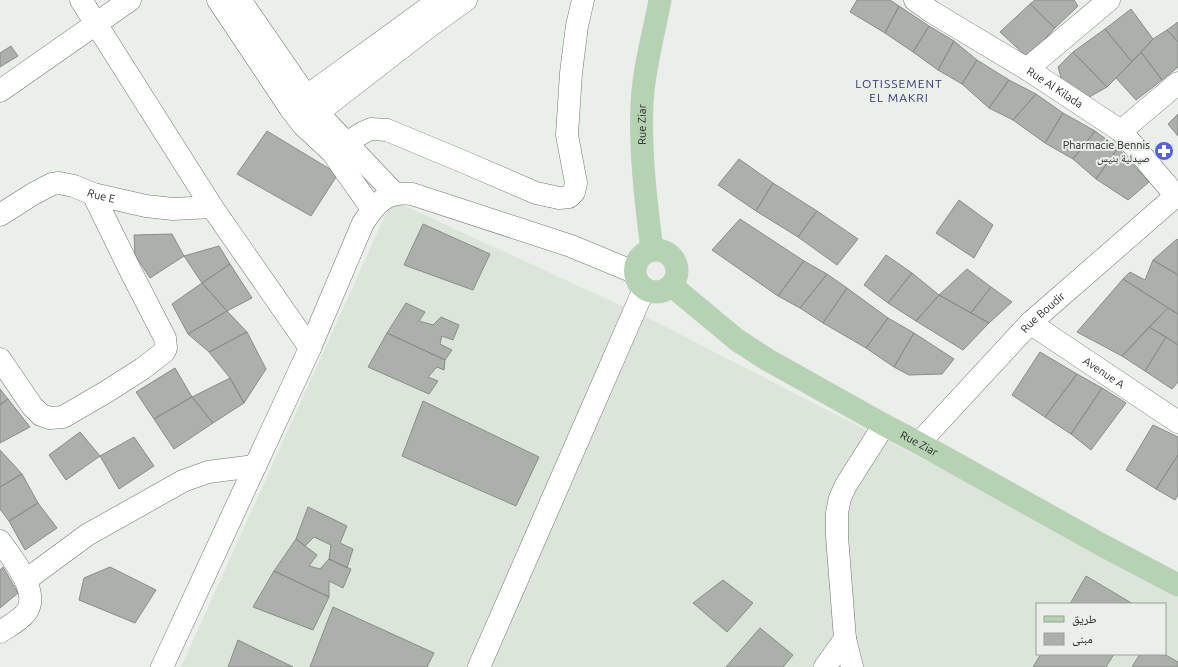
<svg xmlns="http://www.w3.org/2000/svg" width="1178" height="667" font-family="Ubuntu,'Noto Naskh Arabic',sans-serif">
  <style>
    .built { fill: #dbe5da; fill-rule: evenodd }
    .building { fill: #acb0ab; stroke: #898d88 }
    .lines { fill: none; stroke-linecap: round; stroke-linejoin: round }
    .minor-casing { stroke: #717570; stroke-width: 23 }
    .major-casing { stroke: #cbcccb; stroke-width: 23 }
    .minor { stroke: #fff; stroke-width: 22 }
    .major { stroke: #b5d2b2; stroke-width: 22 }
    .labels { text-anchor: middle; stroke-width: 4; stroke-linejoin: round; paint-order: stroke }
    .street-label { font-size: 11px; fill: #272927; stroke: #eaefea }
    .poi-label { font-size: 11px; fill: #272927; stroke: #eaefea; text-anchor: end }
    .neighbourhood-label { font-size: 12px; letter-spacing: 1px; fill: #303772; stroke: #eaefea }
  </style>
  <rect width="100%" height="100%" fill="#eaefea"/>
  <path class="built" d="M392,200L648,318L1178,590V667H181ZM1037,604H1165V654H1037Z"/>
  <path class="building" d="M857,0H890L899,6L885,33L850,12Z
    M1035,0H1074L1078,6L1055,28L1030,4Z
    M1030,4L1055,28L1028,58L1000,32Z
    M899,6L929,26L913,52L885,33Z
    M1131,9L1153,39L1132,62L1105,29Z
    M1178,22V42L1167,30Z
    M929,26L954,41L938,70L913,52Z
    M1105,29L1132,62L1107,87L1073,52Z
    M1167,30L1178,42V67L1162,80L1141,52L1153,39Z
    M954,41L977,60L962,84L938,70Z
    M11,46L18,56L0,67V53Z
    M1073,52L1107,87L1084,100L1061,78L1058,67Z
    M1141,52L1162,80L1136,100L1116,78Z
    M977,60L1009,80L989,108L962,84Z
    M1009,80L1036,94L1013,120L989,108Z
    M1036,94L1063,113L1045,143L1013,120Z
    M1063,113L1095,131L1073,159L1045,143Z
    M1178,114V136L1168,124Z
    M267,131L338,174L311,216L237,174Z
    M1095,131L1118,148L1096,179L1073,159Z
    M1118,148L1149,182L1128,200L1096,179Z
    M739,159L773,183L756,211L718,185Z
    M773,183L817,211L798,237L756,211Z
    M959,200L993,225L974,258L936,233Z
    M817,211L858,239L837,265L798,237Z
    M740,219L804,261L778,296L712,250Z
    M423,224L490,254L473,290L404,265Z
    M172,234L184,256L150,278L135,255L134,235Z
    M1177,239L1178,240V275L1153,260Z
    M219,246L230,264L202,283L184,256Z
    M886,255L912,273L888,303L864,285Z
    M1153,260L1178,275V314L1123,279L1130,272L1145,280Z
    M804,261L827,274L800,308L778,296Z
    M230,264L252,298L227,311L202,283Z
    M967,269L991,287L971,313L939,295Z
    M912,273L939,295L916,321L888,303Z
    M827,274L847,288L823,323L800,308Z
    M1123,279L1168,308L1122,356L1077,332Z
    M202,283L227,311L188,334L172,304Z
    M991,287L1012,302L989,323L971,313Z
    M847,288L888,318L866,348L823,323Z
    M939,295L989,323L963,350L916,321Z
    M406,303L425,312L419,321L433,325L441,317L459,325L453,340L442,336L440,344L452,350L445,360L387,333Z
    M1168,308L1178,314V345L1166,337L1149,327Z
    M227,311L247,332L209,352L188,334Z
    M888,318L914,333L894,367L866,348Z
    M1149,327L1166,337L1145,371L1122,356Z
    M247,332L266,369L244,403L230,378L209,352Z
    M387,333L445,360L444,370L437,367L428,377L438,381L429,394L368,367Z
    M914,333L954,359L942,374L909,375L894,367Z
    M1166,337L1178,345V382L1172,389L1145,371Z
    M1040,352L1077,374L1045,417L1012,395Z
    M175,368L192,397L154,419L136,392Z
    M1077,374L1102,388L1071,434L1045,417Z
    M230,378L244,403L213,423L192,397Z
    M1102,388L1126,403L1091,450L1071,434Z
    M0,389L8,399L0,405Z
    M192,397L213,423L174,449L154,419Z
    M8,399L30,427L0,443V405Z
    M423,401L539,457L516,506L402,456Z
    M1153,425L1178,437V455L1156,489L1126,470Z
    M80,432L100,456L66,480L49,455Z
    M134,437L154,466L119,489L100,456Z
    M0,450L22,474L0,487Z
    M1178,455V495L1175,500L1156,489Z
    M22,474L38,503L9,521L0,509V487Z
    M38,503L57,528L25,550L9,521Z
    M308,507L347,526L340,543L353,549L347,568L329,559L331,545L314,537L305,546L296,539Z
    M296,539L317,555L309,566L320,569L329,559L351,569L343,588L329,581V597L274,571Z
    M3,567L18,593L0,608V570Z
    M110,567L156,590L135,623L79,600L84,578Z
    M274,571L329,597L313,630L253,607Z
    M1086,576L1133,604H1070Z
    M723,580L753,603L727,632L693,603Z
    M333,607L434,653L427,667H310Z
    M760,628L793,655L783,667H726Z
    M238,640L293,667H228Z
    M1041,654H1114L1106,667H1033Z
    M1140,654H1164L1178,662V667H1132Z"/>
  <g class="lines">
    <defs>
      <g id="minor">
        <path d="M81,0L212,207L310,348"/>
        <path d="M218,0L290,108L303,125L332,152L372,209"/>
        <path d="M240,0L318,113L395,194"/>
        <path id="s1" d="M915,0L932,12L1027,69L1121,131L1176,196"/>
        <path d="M1027,69L1109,0"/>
        <path d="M0,91L130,0"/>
        <path d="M296,104L439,0"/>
        <path d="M307,121L427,28L466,0"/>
        <path d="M1121,131L1178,83"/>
        <path d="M332,152L364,132L371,129L387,130L464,162L536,193L559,198L569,197L574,192L576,183L567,135L571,73L577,26L583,0"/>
        <path id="s2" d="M0,215L33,194L52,184L59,183L74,186L93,194L146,206L173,209L212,207"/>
        <path id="s3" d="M1030,323L1178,422"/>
        <path d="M0,359L32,406L41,415L50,418L63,417L106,392L142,369L164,352L166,348L165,338L132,274L93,194"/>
        <path id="s4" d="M919,443L1030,323L1178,194"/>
        <path d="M0,541C11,557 40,591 27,611C21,620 9,626 0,632"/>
        <path d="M26,580L87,535L183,481L208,472L255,466"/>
        <path d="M162,667L310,348L363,223C377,202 386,191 412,194L571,246L634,272"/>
        <path d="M479,667L644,289"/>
        <path d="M825,667L845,639"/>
        <path d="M852,667L845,639L837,536V513L840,498L846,485L884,425"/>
      </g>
      <g id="major">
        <circle cx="656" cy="271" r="21"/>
        <path id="s5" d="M652,250C646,202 640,154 642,105C643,71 654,33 660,0"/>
        <path id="s6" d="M672,286L737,340L768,360L884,425L919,443L1100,544L1178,585"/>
      </g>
    </defs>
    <use href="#minor" class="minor-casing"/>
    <use href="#major" class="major-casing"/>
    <use href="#minor" class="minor"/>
    <use href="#major" class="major"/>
  </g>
  <defs>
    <symbol id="pharmacy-disc" viewBox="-11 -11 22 22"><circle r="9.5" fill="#5761d8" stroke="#eaefea"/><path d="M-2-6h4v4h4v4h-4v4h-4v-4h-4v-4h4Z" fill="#fff"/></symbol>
  </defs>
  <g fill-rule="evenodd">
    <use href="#pharmacy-disc" x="1153" y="140" width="22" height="22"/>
  </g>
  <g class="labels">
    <g class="street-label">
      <text dy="4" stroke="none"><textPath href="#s1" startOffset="165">Rue Al Kilada</textPath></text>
      <text dy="4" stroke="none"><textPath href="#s5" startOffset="126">Rue Ziar</textPath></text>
      <text dy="4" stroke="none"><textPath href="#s2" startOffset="112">Rue E</textPath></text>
      <text dy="4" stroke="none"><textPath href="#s4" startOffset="180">Rue Boudir</textPath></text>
      <text dy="4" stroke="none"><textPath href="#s3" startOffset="89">Avenue A</textPath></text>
      <text dy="4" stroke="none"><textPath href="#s6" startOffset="294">Rue Ziar</textPath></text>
    </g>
    <g class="poi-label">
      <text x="1150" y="149">Pharmacie Bennis<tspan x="1150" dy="13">صيدلية بنيس</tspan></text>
    </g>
    <g class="neighbourhood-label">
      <text x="899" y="88">LOTISSEMENT<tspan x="899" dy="14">EL MAKRI</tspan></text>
    </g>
  </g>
  <rect x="1036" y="603" width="130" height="52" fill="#eaefea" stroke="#9ca09c"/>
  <rect x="1044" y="616" width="20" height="6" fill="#b5d2b2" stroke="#9ca09c"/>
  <text x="1072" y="623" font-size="12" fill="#272927">طريق</text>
  <rect x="1044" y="633" width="20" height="12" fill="#acb0ab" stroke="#9ca09c"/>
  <text x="1072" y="643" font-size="12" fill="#272927">مبنى</text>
</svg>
